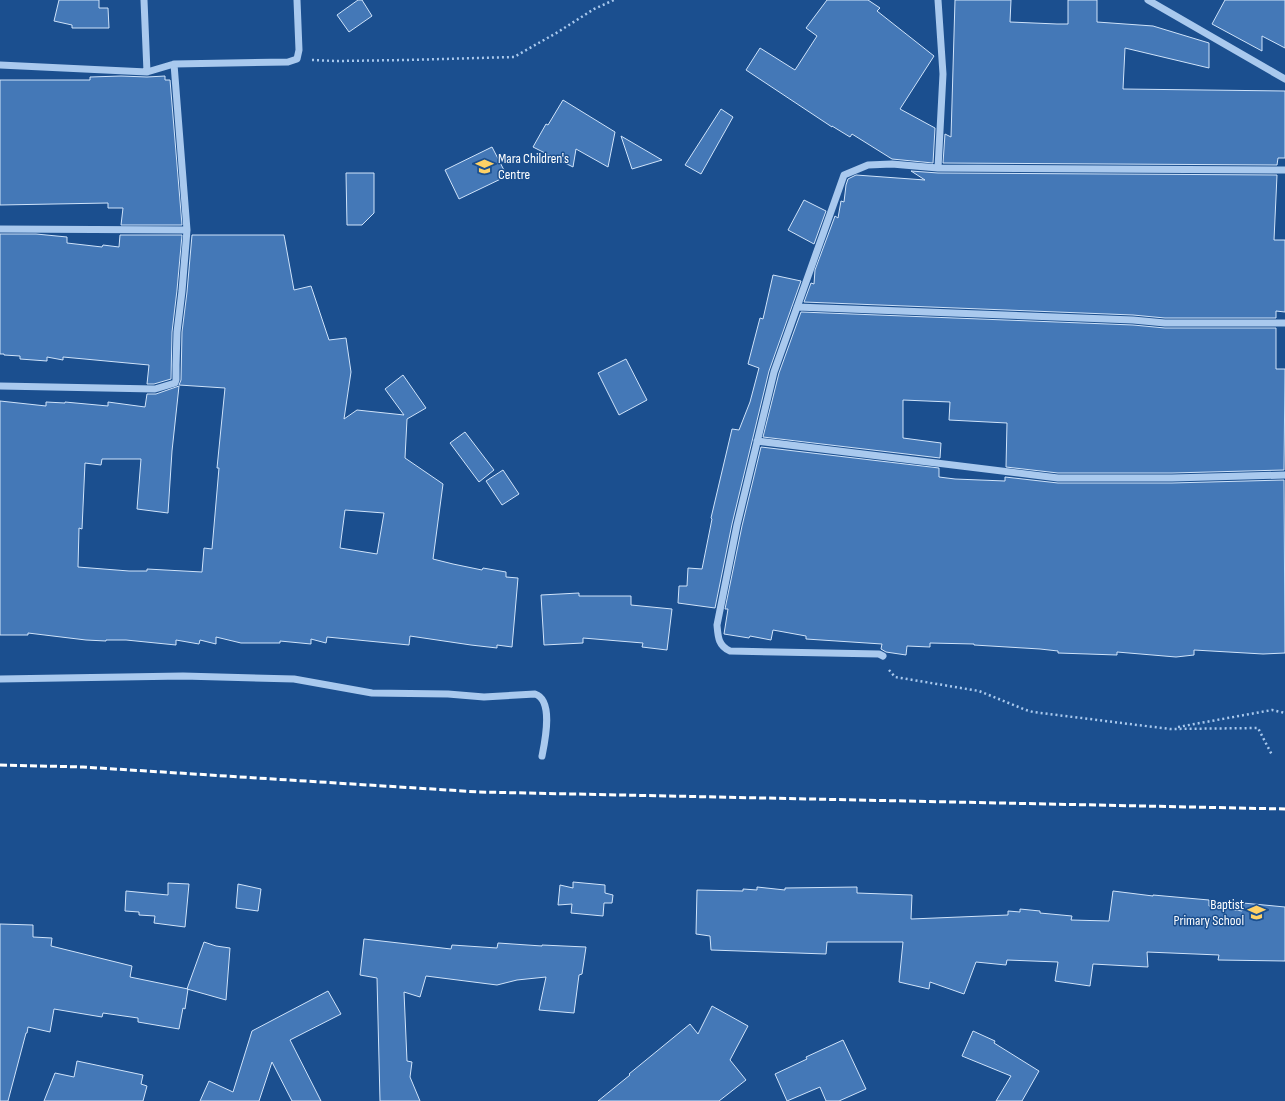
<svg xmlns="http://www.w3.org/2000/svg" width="1285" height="1101" font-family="'Sofia Sans Condensed',sans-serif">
  <rect width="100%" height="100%" fill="#1b4f8f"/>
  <path fill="#4478b7" stroke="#cfe3fa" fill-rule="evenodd" d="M59 0H99V8H108L109 28H72V25L54 21Z
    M358 0H362L372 16 349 32 337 15Z
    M827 0H868L880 8 877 11 934 56 900 109 935 128 933 163 892 159 852 134 850 137 832 126V127L746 70 760 48 795 70 817 36 806 28Z
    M955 0H1011L1010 22 1057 24H1068V0H1097V22L1153 26 1209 43V68L1125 48 1123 89 1285 91V158H1278L1277 165 943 163 945 134 951 137Z
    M1225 0H1285V48L1262 36V51L1212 24Z
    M121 76 147 77 165 76V80H170L182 225H121L123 208H108V203L0 205V80H90V77Z
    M563 100 615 132 608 167 576 149 573 167 533 147 546 124 548 125Z
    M721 109 733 117 701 174 685 165Z
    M621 136 662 160 632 169Z
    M492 147 507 176 459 199 445 170Z
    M911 171 938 173 1277 175 1274 240H1285V312L1276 311V318H1165L1133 315 804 302 811 283 814 284 815 270 835 216 838 218 841 201 844 202 846 185 848 179 856 175 925 180Z
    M346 173H374V213L362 225H347Z
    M804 200 826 211 814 244 788 230Z
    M0 234H36L67 237V243L102 247 103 245 119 247 120 235H182L177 290 172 332 171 379 154 384H147L149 365 63 357V360L47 357V361L20 359V356L4 355V354H0Z
    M192 235H284L294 290 311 286 329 340 346 338 351 372 344 419 357 410 404 415 385 389 403 375 426 408 407 419 405 458 443 484 433 559 453 564 482 570 483 568 506 572V577L518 578 512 647 497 645V648L471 645 410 636 409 645 327 637 326 643 311 639V644L280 641V643H241L216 637V644L200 640 199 644 176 640V645L126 640H106V641L86 640 28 633V635H0V401L46 406V402L65 403V402L108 406V402L145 407 147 394H156L179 386 172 451 168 513 137 509 141 459H102L101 465 85 463 82 529 79 528 78 567 129 571H147V569L202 572 204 548 212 549 219 468H217L225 388 179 385 181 380 182 332 187 292ZM345 510 384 513 377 554 340 548Z
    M773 275 801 281 769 371 732 524 715 608 678 603 679 586H687L688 568 702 569 712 519 711 518 732 429 739 430 750 402 759 368 748 364 760 318 763 319Z
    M801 312 1133 325 1165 328H1276V369H1285L1284 470 1172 473H1058L1006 467 1007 423 949 420 950 402 903 400V438L941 443 940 458 763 437 779 373Z
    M626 359 647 400 619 415 598 373Z
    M465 432 494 470 479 482 450 443Z
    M761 447 939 468V477L955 479 1005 481V477L1058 483H1172L1284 480 1285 653 1263 654 1194 650V655L1176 657 1117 652V655L1058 653V651L1040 649 974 645V644L930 643V647L907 646 906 655 886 652 881 649 882 644 806 639V636L773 630 771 640 750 636 749 638 724 634 728 609H725L742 526Z
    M503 470 519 494 502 505 486 481Z
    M579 593V596H631V605L672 609 667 650 642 647 643 643 583 638V643L544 645 541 595Z
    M573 882 605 885V893L613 895 612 903H604L603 916 571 913 572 904 558 905 560 885 573 888Z
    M168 883 189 884 185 927 154 923 155 916 139 915V912L125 911 126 891 168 895Z
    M238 884 261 889 258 911 236 908Z
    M757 887 785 890V888L857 887V893L912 895 911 919 1008 915V911L1020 912V909L1040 911V913L1072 916 1071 920 1109 921 1113 891 1153 896V895L1209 900V906L1242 911 1243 903 1285 907V961L1218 960 1219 955 1147 952 1148 967 1093 964 1090 986 1055 981 1058 962 1007 960 1006 965 976 962 964 994 930 982 929 989 899 982 903 942H827L826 954 711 950 710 936 696 934 697 890 743 891V889L757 890Z
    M0 924 33 925V937L52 938 51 946 132 966 130 977 188 989 185 1009 183 1008 179 1029 138 1022V1018L103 1013 102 1017 54 1009 50 1032 28 1027 27 1033H26L8 1101H0Z
    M364 939 451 949 452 945 497 948 498 943 542 946V945L586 947 582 974 579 975 574 1013 539 1010 546 977 517 980 497 985 426 976 420 997 404 992 407 1061 412 1062 410 1077 420 1101H380L377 978 360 975Z
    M204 942 216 946 230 948 226 1000 187 989Z
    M328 991 341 1014 290 1040 321 1101H292L272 1062 259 1101H200L209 1081 233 1092 252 1031Z
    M712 1006 748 1026 730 1060 746 1080 719 1101H598L630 1075 629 1074 690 1024 698 1034Z
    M973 1031 995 1041 994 1043 1039 1071 1022 1101H996L1011 1076 962 1056Z
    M843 1040 866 1089 839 1101H826L820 1087 787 1101 775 1074 807 1059 806 1057Z
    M77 1061 143 1075 141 1084 147 1086 143 1101H44L55 1073 74 1077Z"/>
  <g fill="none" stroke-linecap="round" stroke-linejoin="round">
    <path stroke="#a9c9ee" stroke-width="2.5" stroke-dasharray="2 3" stroke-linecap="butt" d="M312 60 336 61 407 60 514 57 558 32 594 9 614 0
      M889 670 895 677 979 691 1026 710 1033 712 1170 729 1258 728 1272 755
      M1178 727 1272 710 1285 713"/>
    <path stroke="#a9c9ee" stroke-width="7" d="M144 0 147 72
      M1148 0 1285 79
      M174 64 288 62 297 59 299 50 297 0
      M0 65 147 72 174 64 187 230 0 229
      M938 168 1285 170
      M797 307 1133 320 1165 323H1285
      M0 386 155 389 175 383 176 380V365L177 332 182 291 187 230
      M757 441 1058 478H1172L1285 475
      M883 656 879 654 776 652 730 651C718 646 718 636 717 625L737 525 774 372 844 175 868 165 892 164 938 168 943 74 938 0
      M0 679 183 676 294 679 372 693 448 694 484 697 535 694C554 700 545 741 542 756"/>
    <path stroke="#fff" stroke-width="3" stroke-dasharray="7 3" stroke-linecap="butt" d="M0 765 83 767 479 792 1285 809"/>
  </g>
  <defs>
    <symbol id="school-bare" viewBox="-9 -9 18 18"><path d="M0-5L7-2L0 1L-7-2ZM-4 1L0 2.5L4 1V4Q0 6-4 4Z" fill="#ffd166" stroke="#1b4f8f" stroke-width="2.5" paint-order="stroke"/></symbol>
  </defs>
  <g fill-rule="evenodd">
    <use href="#school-bare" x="472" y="154" width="25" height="25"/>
    <use href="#school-bare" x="1244" y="900" width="25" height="25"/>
  </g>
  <g text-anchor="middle" stroke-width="3" stroke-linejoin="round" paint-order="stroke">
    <g font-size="14" fill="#fff" stroke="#1b4f8f" text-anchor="start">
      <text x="498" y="163">Mara Children's<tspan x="498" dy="16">Centre</tspan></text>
      <text x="1244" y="909" text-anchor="end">Baptist<tspan x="1244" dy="16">Primary School</tspan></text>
    </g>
  </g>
</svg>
